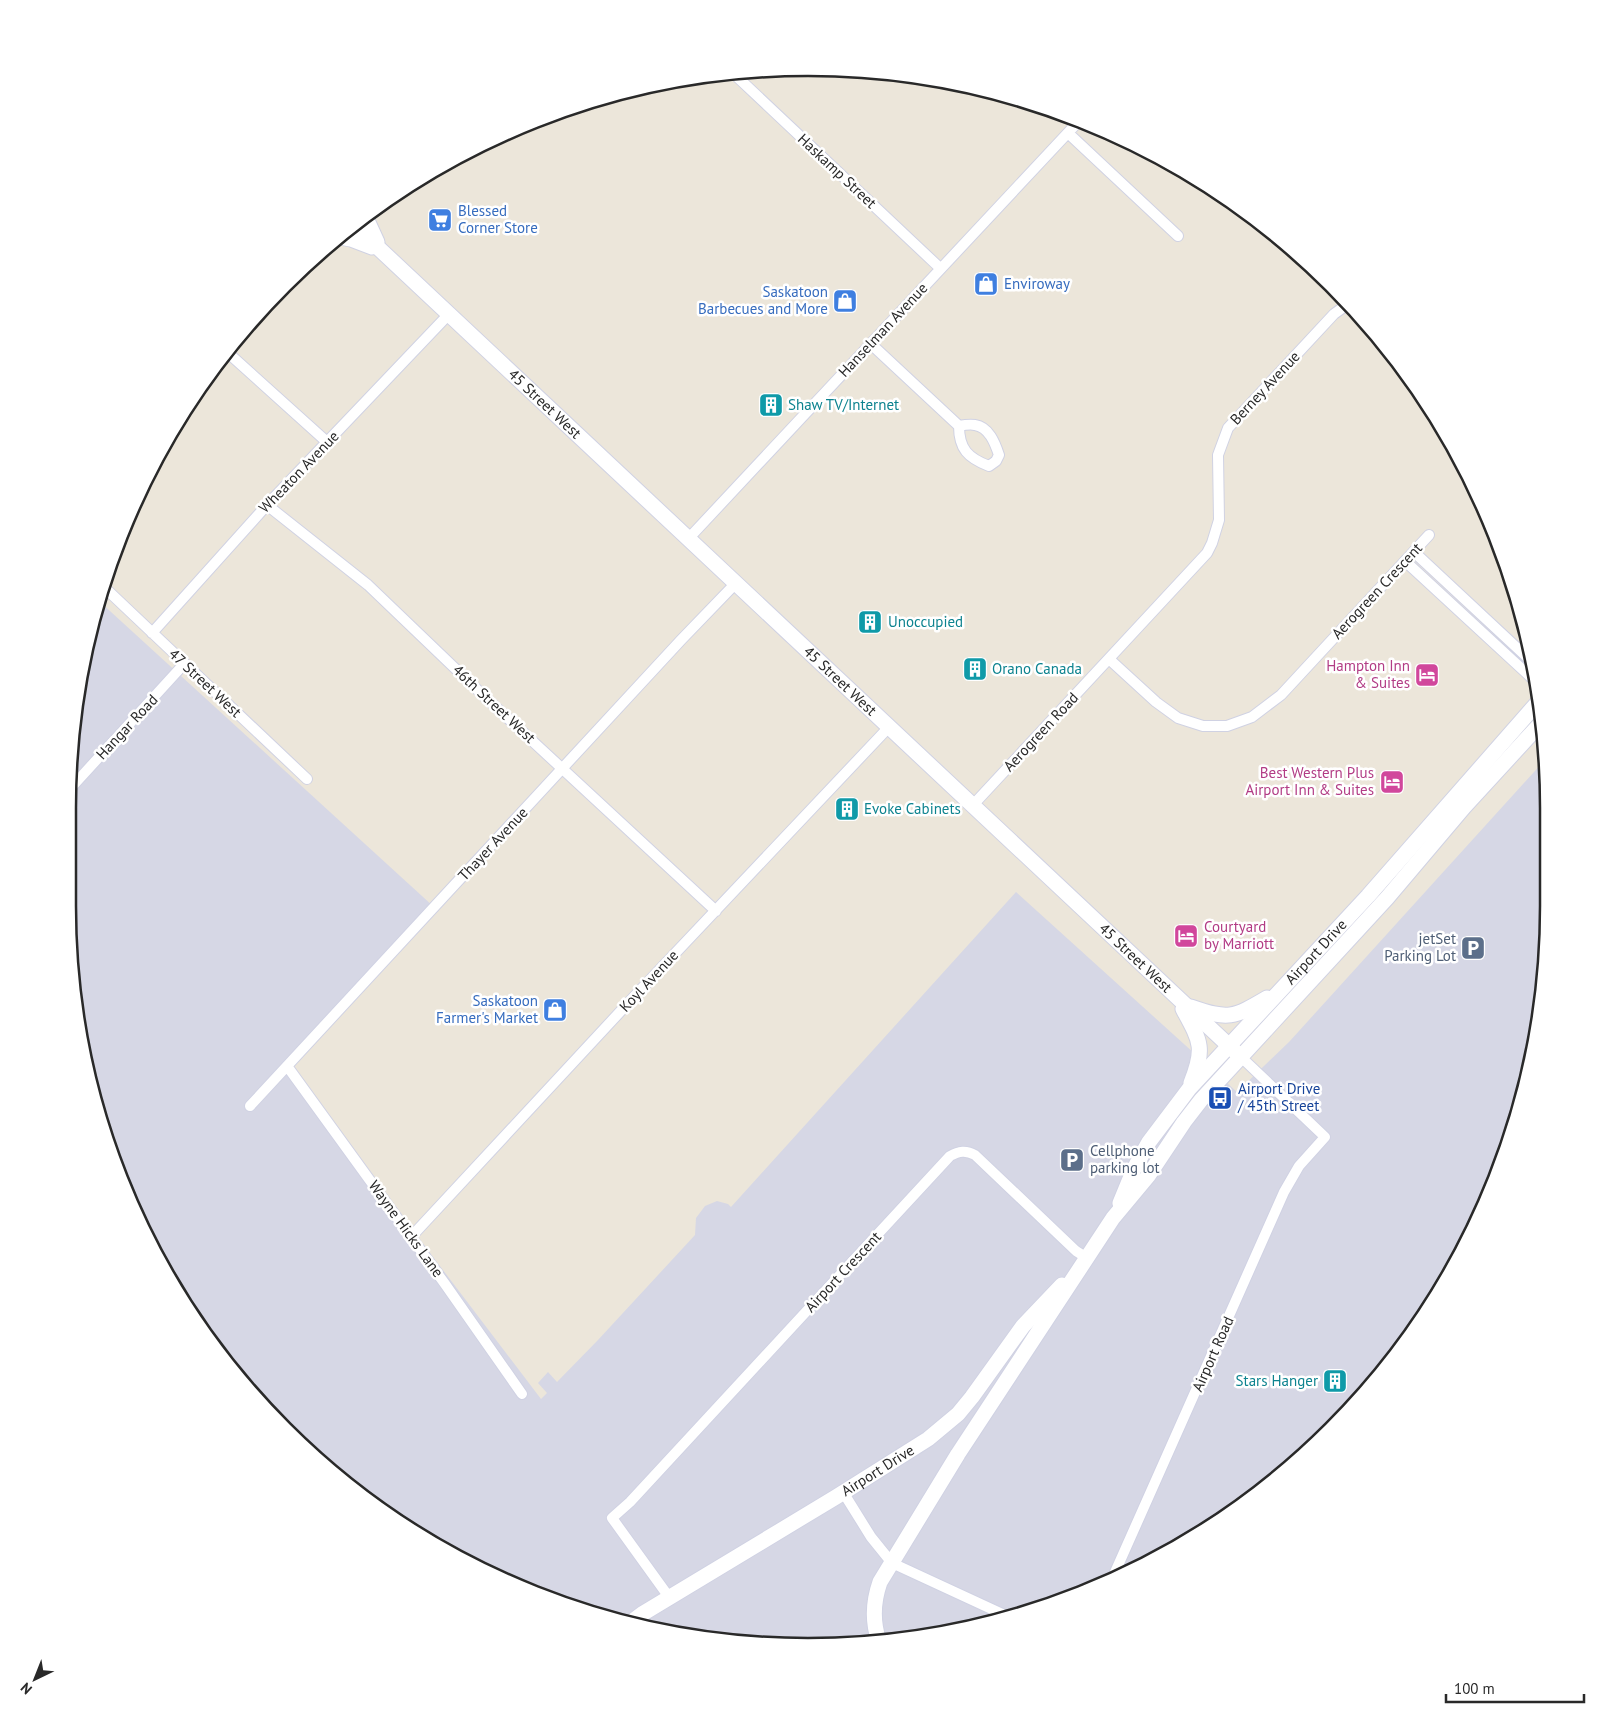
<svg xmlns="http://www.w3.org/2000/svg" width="1616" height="1714" font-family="'PT Sans',sans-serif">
  <rect width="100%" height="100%" fill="#ece6da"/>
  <path fill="#d6d7e5" d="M99 601 434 907 288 1066 541 1399 547 1393 538 1383 548 1372 557 1382 598 1340 695 1235 696 1218 705 1206 717 1201 728 1204 731 1207 1016 892 1237 1092 1289 1042 1544 761 1548 906 1534 1050 1492 1190 1424 1318 1331 1430 1219 1522 1091 1590 1000 1621 905 1640 759 1645 616 1621 524 1590 438 1547 320 1463 221 1357 144 1233 107 1144 82 1051 68 906 69 759 93 616Z"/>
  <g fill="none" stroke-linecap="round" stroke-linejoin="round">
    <defs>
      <path id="minor" d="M733 73 940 268
        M1068 133 1178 236
        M871 344 959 426C959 449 968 458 989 466L996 461 999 455C995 443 989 427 975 425 970 424 964 425 959 426
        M226 351 327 442
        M267 505 368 585 487 699 716 911
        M689 538 1078 122
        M1414 552 1530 660
        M1405 561 1535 681
        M104 587 307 779
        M152 633 267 505 449 314
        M1109 659 1156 702 1178 718 1203 726H1227L1252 717 1281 695 1429 535
        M69 790 184 664
        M973 805 1207 553 1212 543 1219 520 1218 455 1228 428 1334 314 1348 304
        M287 1066 445 1284 522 1394
        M250 1106 681 640 736 583
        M411 1237 631 1000 889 727
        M843 1492 871 1537 892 1563 1011 1618
        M1112 1579 1284 1192 1299 1166 1325 1137 1241 1057
        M669 1597 612 1518 630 1502 950 1156C959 1151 966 1150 975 1155L1076 1251 1087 1258"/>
      <g id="secondary">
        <path d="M366 218 377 242"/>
        <path id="s1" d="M355 226 1241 1057"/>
        <path d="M340 237 351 239 372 247"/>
        <path d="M1191 1007C1229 1020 1233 1018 1267 998"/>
        <path d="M1183 1009C1201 1042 1205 1048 1191 1083"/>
        <path id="s2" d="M1120 1203 1134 1169 1149 1142 1189 1089 1368 896 1540 700"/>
        <path id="s3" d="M630 1623 642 1614 836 1497 928 1439 958 1414 972 1397 1023 1326 1062 1285"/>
        <path d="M879 1641C872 1621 873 1602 880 1582L958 1454 1113 1218 1148 1176 1184 1122 1201 1100 1387 898 1464 807 1542 722"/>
      </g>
    </defs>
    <use href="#minor" stroke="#d0d2e3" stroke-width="12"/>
    <use href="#secondary" stroke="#d0d2e3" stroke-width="17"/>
    <use href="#minor" stroke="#fff" stroke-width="10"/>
    <use href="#secondary" stroke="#fff" stroke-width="15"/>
  </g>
  <defs>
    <symbol id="supermarket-square" viewBox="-11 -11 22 22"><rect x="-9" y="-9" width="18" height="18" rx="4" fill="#3f7fe0" stroke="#fff"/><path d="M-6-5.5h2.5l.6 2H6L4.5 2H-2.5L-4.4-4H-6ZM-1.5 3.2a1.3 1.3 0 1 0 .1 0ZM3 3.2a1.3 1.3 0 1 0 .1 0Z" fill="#fff"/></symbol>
    <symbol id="shop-square" viewBox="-11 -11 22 22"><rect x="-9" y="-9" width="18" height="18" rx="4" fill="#3f7fe0" stroke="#fff"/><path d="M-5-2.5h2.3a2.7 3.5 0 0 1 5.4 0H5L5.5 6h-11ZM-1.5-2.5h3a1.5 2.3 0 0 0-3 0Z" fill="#fff"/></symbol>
    <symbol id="building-square" viewBox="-11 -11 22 22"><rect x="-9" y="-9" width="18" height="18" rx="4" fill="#0f9aa8" stroke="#fff"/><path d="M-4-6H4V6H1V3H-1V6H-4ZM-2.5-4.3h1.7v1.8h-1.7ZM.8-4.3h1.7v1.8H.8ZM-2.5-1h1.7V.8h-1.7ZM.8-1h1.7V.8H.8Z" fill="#fff"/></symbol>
    <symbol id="hotel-square" viewBox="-11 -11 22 22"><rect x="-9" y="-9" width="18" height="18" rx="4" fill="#d1479c" stroke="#fff"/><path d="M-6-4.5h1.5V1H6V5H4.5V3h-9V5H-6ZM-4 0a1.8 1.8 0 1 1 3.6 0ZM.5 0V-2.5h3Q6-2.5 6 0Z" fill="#fff"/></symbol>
    <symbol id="parking-square" viewBox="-11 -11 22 22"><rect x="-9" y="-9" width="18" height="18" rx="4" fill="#5c6f8a" stroke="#fff"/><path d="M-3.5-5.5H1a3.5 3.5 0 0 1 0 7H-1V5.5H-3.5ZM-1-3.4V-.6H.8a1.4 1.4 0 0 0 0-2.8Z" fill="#fff"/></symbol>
    <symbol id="bus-square" viewBox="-11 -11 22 22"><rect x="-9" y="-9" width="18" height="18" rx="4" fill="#1a4fb4" stroke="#fff"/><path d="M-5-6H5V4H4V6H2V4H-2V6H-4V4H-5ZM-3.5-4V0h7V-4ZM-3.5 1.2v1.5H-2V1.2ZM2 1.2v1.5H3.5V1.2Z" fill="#fff"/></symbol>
  </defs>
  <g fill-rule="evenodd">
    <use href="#supermarket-square" x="426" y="206" width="28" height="28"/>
    <use href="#shop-square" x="972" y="270" width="28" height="28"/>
    <use href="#shop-square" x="831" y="287" width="28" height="28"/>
    <use href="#building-square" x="757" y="391" width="28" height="28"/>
    <use href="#building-square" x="856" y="608" width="28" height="28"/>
    <use href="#building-square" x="961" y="655" width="28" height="28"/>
    <use href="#hotel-square" x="1413" y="661" width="28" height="28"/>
    <use href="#hotel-square" x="1378" y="768" width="28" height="28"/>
    <use href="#building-square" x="833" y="795" width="28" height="28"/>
    <use href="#hotel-square" x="1172" y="922" width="28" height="28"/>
    <use href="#parking-square" x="1459" y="934" width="28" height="28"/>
    <use href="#shop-square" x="541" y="996" width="28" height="28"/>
    <use href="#bus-square" x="1206" y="1084" width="28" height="28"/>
    <use href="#parking-square" x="1058" y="1146" width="28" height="28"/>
    <use href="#building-square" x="1321" y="1367" width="28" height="28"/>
  </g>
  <g text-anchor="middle" stroke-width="5" stroke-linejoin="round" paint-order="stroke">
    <g font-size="15" fill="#292929" stroke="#fff">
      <text transform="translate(837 171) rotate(43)" y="5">Haskamp Street</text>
      <text transform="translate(883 330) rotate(-47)" y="5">Hanselman Avenue</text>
      <text transform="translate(1265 388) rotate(-47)" y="5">Berney Avenue</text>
      <text dy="5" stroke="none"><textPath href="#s1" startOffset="260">45 Street West</textPath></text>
      <text transform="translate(299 472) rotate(-46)" y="5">Wheaton Avenue</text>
      <text transform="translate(1377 591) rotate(-47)" y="5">Aerogreen Crescent</text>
      <text dy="5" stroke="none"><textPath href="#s1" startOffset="665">45 Street West</textPath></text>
      <text transform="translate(205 683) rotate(43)" y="5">47 Street West</text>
      <text transform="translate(494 704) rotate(43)" y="5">46th Street West</text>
      <text transform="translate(127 727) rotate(-47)" y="5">Hangar Road</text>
      <text transform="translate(1041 732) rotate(-47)" y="5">Aerogreen Road</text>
      <text transform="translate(493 844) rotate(-47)" y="5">Thayer Avenue</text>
      <text dy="5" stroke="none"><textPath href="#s2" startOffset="321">Airport Drive</textPath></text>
      <text dy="5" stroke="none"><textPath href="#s1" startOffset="1070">45 Street West</textPath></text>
      <text transform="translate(649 981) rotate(-47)" y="5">Koyl Avenue</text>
      <text transform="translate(406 1229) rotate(54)" y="5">Wayne Hicks Lane</text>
      <text transform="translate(843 1272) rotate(-47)" y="5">Airport Crescent</text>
      <text transform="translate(1213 1354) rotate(-66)" y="5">Airport Road</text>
      <text dy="5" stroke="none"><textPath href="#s3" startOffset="291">Airport Drive</textPath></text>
    </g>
    <g font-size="15" fill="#366cbe" stroke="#fff" text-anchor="start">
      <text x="458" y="216">Blessed<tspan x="458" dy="17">Corner Store</tspan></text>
      <text x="1004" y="289">Enviroway</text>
      <text x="828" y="297" text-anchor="end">Saskatoon<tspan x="828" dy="17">Barbecues and More</tspan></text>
      <text x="538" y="1006" text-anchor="end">Saskatoon<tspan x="538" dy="17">Farmer's Market</tspan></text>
    </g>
    <g font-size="15" fill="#0d838f" stroke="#fff" text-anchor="start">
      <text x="788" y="410">Shaw TV/Internet</text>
      <text x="888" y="627">Unoccupied</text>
      <text x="992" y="674">Orano Canada</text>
      <text x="864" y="814">Evoke Cabinets</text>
      <text x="1318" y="1386" text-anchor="end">Stars Hanger</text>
    </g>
    <g font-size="15" fill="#b23c85" stroke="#fff" text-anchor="end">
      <text x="1410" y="671">Hampton Inn<tspan x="1410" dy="17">&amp; Suites</tspan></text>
      <text x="1374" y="778">Best Western Plus<tspan x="1374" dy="17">Airport Inn &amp; Suites</tspan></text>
      <text x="1204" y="932" text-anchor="start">Courtyard<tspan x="1204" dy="17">by Marriott</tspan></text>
    </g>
    <g font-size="15" fill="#4e5e75" stroke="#fff" text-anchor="end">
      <text x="1456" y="944">jetSet<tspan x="1456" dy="17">Parking Lot</tspan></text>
      <text x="1090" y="1156" text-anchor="start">Cellphone<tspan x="1090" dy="17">parking lot</tspan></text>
    </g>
    <g font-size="15" fill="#164399" stroke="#fff" text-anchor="start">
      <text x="1238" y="1094">Airport Drive<tspan x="1238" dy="17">/ 45th Street</tspan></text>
    </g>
  </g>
  <path d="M0 0H1616V1714H0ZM808 76H808A732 732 0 0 1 1540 808V906A732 732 0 0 1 808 1638H808A732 732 0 0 1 76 906V808A732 732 0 0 1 808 76Z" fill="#fff" fill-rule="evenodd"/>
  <path fill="none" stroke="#292929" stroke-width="2.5" d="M808 76H808A732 732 0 0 1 1540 808V906A732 732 0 0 1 808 1638H808A732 732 0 0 1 76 906V808A732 732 0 0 1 808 76Z"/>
  <g transform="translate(35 1679) rotate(223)" stroke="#ffffff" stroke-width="4" paint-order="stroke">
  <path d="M0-4L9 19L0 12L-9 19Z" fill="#292929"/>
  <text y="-8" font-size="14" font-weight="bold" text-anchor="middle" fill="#292929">N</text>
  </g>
  <path d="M1446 1694v8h138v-8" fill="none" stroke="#292929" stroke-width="2.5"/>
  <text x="1454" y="1694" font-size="15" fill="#292929" stroke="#ffffff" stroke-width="4" paint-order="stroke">100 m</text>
</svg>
